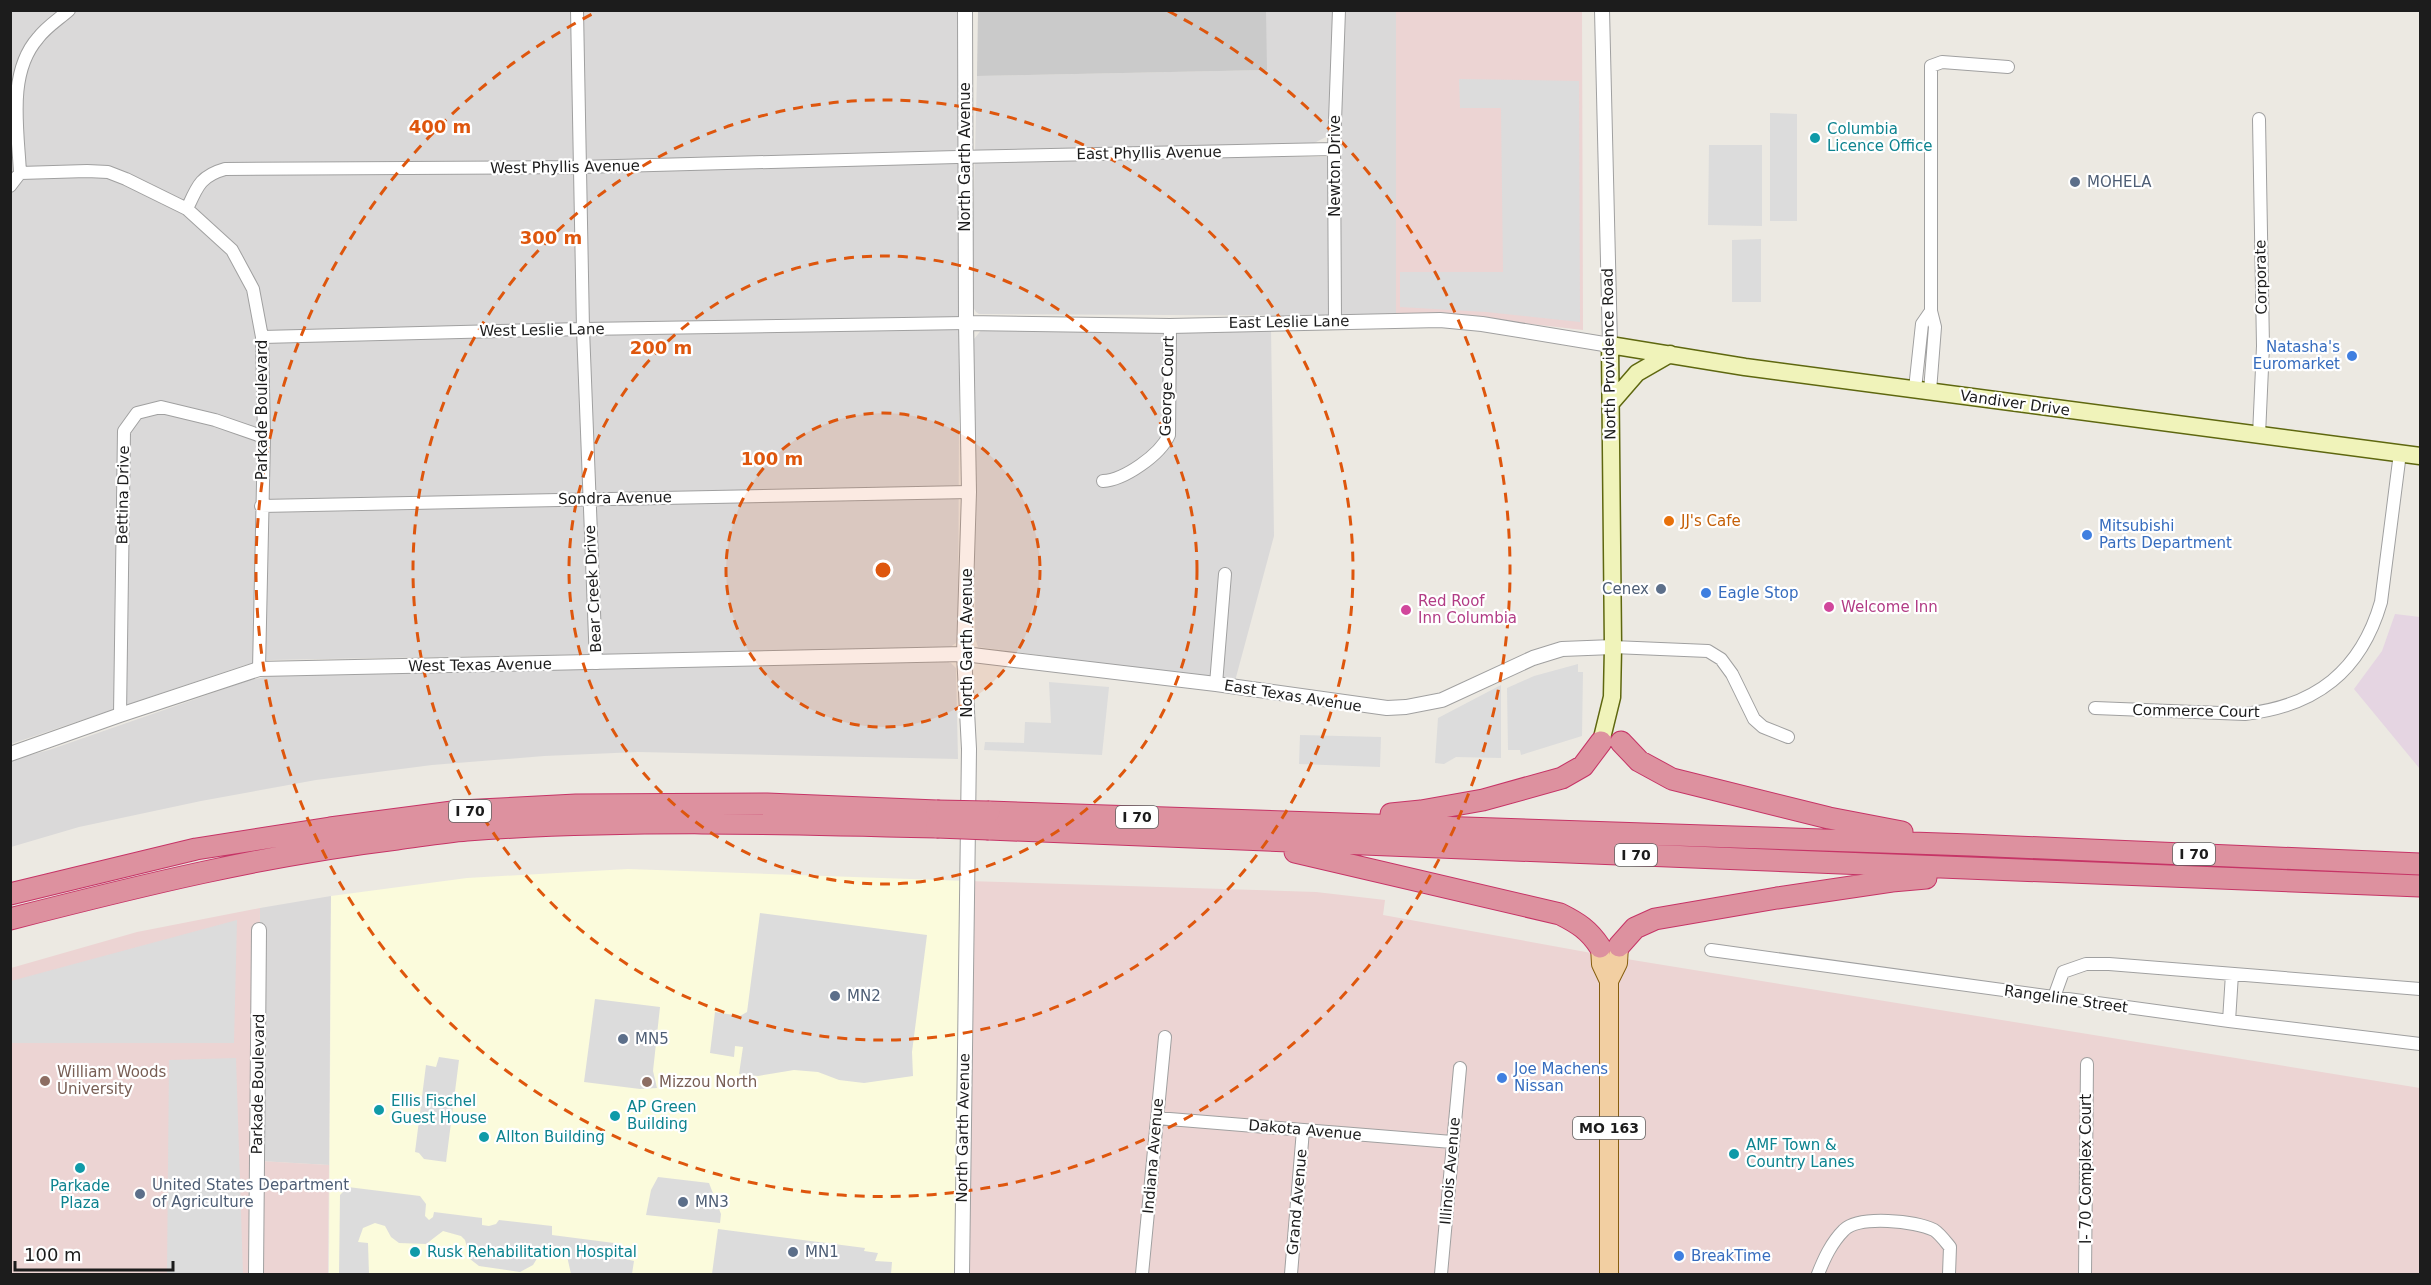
<svg xmlns="http://www.w3.org/2000/svg" width="2431" height="1285" font-family="'DejaVu Sans',sans-serif">
  <rect width="100%" height="100%" fill="#ece9e2"/>
  <path fill="#dad9d9" fill-rule="evenodd" d="M10 11H961L958 639 956 643 949 648 270 660 245 665 11 744Z
    M1266 11H1396V316L979 314 976 312 971 304 977 76 1266 70ZM1326 137H1339L1337 157H1269V146L1310 145Z
    M983 328H1271L1274 536 1235 681 978 647 975 638 974 339Z
    M948 662 951 663 956 668 958 759 638 752 544 756 432 765 316 780 201 801 79 827 11 847V760L49 750 250 680 270 676Z
    M331 896 329 1165 259 1161 260 908Z"/>
  <path fill="#ecd4d3" d="M1396 11H1582L1583 330 1461 316H1396Z
    M967 881 1316 892 1385 900 1383 915 1608 956 2420 1088V1274H964Z
    M260 908 259 1161 329 1165 328 1274H11V968L137 932Z"/>
  <path fill="#e5d5e2" d="M2395 614 2420 617V769L2354 689 2382 651Z"/>
  <path fill="#fbfbdc" d="M628 869 967 881 962 1274H329L331 896 467 878Z"/>
  <path fill="#cacaca" d="M978 11H1266L1267 70 977 76Z"/>
  <path fill="#dcdcdc" d="M1459 79 1579 81 1580 322 1486 312 1400 307V272H1503L1501 108H1460Z
    M1770 113 1797 114V221H1770Z
    M1709 145H1762V226L1708 225Z
    M1761 239V302H1732V240Z
    M1578 664V672H1583L1582 736 1521 755 1520 750H1508L1507 688 1534 676Z
    M1049 682 1109 687 1102 755 984 750 985 742 1024 743 1025 722 1051 723Z
    M1501 685V758L1456 757 1444 764 1435 763 1438 718Z
    M1300 735 1381 737 1380 767 1299 764Z
    M760 913 927 935 912 1052 913 1076 864 1083 839 1080 818 1072 794 1070 758 1076 739 1074 743 1047 735 1046 734 1057 710 1053 715 1012 740 1016 747 1012Z
    M237 920 234 1043H11V981Z
    M595 999 660 1007 653 1071 657 1088 640 1089 584 1082Z
    M439 1057 459 1060 446 1162 424 1159 419 1153 415 1152 426 1065 436 1067Z
    M236 1058 243 1274H167L169 1060Z
    M658 1177 709 1183 721 1214 720 1223 646 1215 651 1190Z
    M348 1187 420 1196 426 1204 425 1216 429 1220 433 1217 434 1212 482 1218V1225L489 1226 496 1224 499 1220 552 1226V1235L614 1243 621 1246 624 1251 625 1259 634 1261 632 1274H571L565 1247 554 1246 544 1247 533 1265 520 1272 479 1266 470 1259 465 1240 461 1236 443 1231 426 1244 399 1243 391 1237 385 1226 375 1223 363 1228 358 1242 368 1243 369 1274H339L340 1195Z
    M718 1229 865 1248 864 1251 878 1253 875 1261 892 1262 891 1274H712Z"/>
  <g fill="none" stroke-linecap="round" stroke-linejoin="round">
    <defs>
      <path id="minor" d="M577 10 583 329 596 663
        M20 173 87 171 108 172 126 179 187 209 232 250 253 289 262 337 264 437 259 669
        M20 173C18 130 7 73 38 38 46 27 59 19 69 10
        M10 186 20 173
        M187 209C197 187 200 176 225 169L580 167 957 157 1334 149
        M1335 321 1334 149 1339 10
        M262 337 583 329 966 323
        M1915 389 1922 324 1931 311
        M1930 391 1935 327 1931 311V66L1942 62 2008 67
        M2259 435 2263 346 2259 119
        M1103 481C1124 480 1160 455 1169 435L1170 326
        M261 506 969 492
        M1613 647 1708 651 1721 659 1732 674 1754 719 1763 727 1788 737
        M1216 684 1225 574
        M2095 708 2245 714C2316 706 2361 671 2381 602L2400 453
        M120 715 124 431 137 413 161 407 215 420 264 437
        M1711 950 2229 1021 2420 1044
        M2054 997 2063 972 2086 964H2109L2420 989
        M2229 1021 2232 974
        M1157 1118 1452 1142
        M1142 1274 1165 1037
        M1291 1274 1303 1130
        M1441 1274 1460 1068
        M1818 1274C1824 1259 1831 1243 1844 1230 1860 1215 1915 1221 1934 1230 1940 1234 1945 1241 1950 1247L1949 1274
        M2085 1274 2087 1064"/>
      <path id="tertiary" d="M966 323 1170 326 1440 320 1482 324 1610 345 1602 10
        M10 754 120 715 259 669 964 654 1216 684 1387 708 1406 707 1442 700 1533 658 1562 649 1613 647
        M256 1274 259 930
        M962 1274 969 749 964 654 969 492 966 323 965 10"/>
      <path id="secondary" d="M1611 403 1637 373 1670 354
        M1601 742 1612 697 1613 647 1610 345 1745 367 2420 456"/>
      <path id="primary" d="M1600 947 1601 964 1609 981
        M1609 1274V981L1618 963 1619 946"/>
      <path id="motorway" d="M1621 742 1639 761 1672 779 1829 818 1902 832
        M989 812 1971 845 2420 864
        M1391 814 1421 811 1483 800 1562 778 1583 766 1601 742
        M989 829 2420 886
        M1295 852 1560 914C1578 923 1589 930 1600 947
        M10 894 196 849 330 828 460 811 576 805 767 804 937 811
        M10 919C139 886 264 855 397 839 420 836 443 832 467 830 623 819 780 823 937 827
        M1619 946 1635 928 1655 919 1777 898 1892 881 1926 878"/>
    </defs>
    <use href="#minor" stroke="#a0a0a0" stroke-width="14"/>
    <use href="#tertiary" stroke="#a0a0a0" stroke-width="16"/>
    <use href="#secondary" stroke="#5e670f" stroke-width="19"/>
    <use href="#primary" stroke="#865e0e" stroke-width="20"/>
    <use href="#motorway" stroke="#c63466" stroke-width="23"/>
    <use href="#minor" stroke="#fff" stroke-width="12"/>
    <use href="#tertiary" stroke="#fff" stroke-width="14"/>
    <use href="#secondary" stroke="#f0f3ba" stroke-width="16"/>
    <use href="#primary" stroke="#f2cfa2" stroke-width="18"/>
    <use href="#motorway" stroke="#dd919f" stroke-width="21"/>
    <defs>
      <path id="motorway-bridge" d="M937 811 989 812
        M937 827 989 829"/>
    </defs>
    <use href="#motorway-bridge" stroke="#c63466" stroke-width="23" stroke-linecap="butt"/>
    <use href="#motorway-bridge" stroke="#dd919f" stroke-width="21"/>
  </g>
  <circle cx="883" cy="570" r="157" fill="#de560d" fill-opacity=".12"/>
  <g fill="none" stroke="#de560d" stroke-width="3" stroke-dasharray="10 8">
    <circle cx="883" cy="570" r="157"/>
    <circle cx="883" cy="570" r="314"/>
    <circle cx="883" cy="570" r="470"/>
    <path d="M1168 11A627 627 0 1 1 598 11"/>
  </g>
  <g fill="#0f9aa8" stroke="#fff" stroke-width="2">
    <circle cx="1815" cy="138" r="6"/>
    <circle cx="379" cy="1110" r="6"/>
    <circle cx="615" cy="1116" r="6"/>
    <circle cx="484" cy="1137" r="6"/>
    <circle cx="1734" cy="1154" r="6"/>
    <circle cx="80" cy="1168" r="6"/>
    <circle cx="415" cy="1252" r="6"/>
  </g>
  <g fill="#5c6f8a" stroke="#fff" stroke-width="2">
    <circle cx="2075" cy="182" r="6"/>
    <circle cx="1661" cy="589" r="6"/>
    <circle cx="835" cy="996" r="6"/>
    <circle cx="623" cy="1039" r="6"/>
    <circle cx="140" cy="1194" r="6"/>
    <circle cx="683" cy="1202" r="6"/>
    <circle cx="793" cy="1252" r="6"/>
  </g>
  <g fill="#3f7fe0" stroke="#fff" stroke-width="2">
    <circle cx="2352" cy="356" r="6"/>
    <circle cx="2087" cy="535" r="6"/>
    <circle cx="1706" cy="593" r="6"/>
    <circle cx="1502" cy="1078" r="6"/>
    <circle cx="1679" cy="1256" r="6"/>
  </g>
  <circle fill="#e8710a" stroke="#fff" stroke-width="2" cx="1669" cy="521" r="6"/>
  <g fill="#d1479c" stroke="#fff" stroke-width="2">
    <circle cx="1829" cy="607" r="6"/>
    <circle cx="1406" cy="610" r="6"/>
  </g>
  <g fill="#8d6e63" stroke="#fff" stroke-width="2">
    <circle cx="45" cy="1081" r="6"/>
    <circle cx="647" cy="1082" r="6"/>
  </g>
  <g text-anchor="middle" stroke-width="4.5" stroke-linejoin="round" paint-order="stroke">
    <g fill="#fff" stroke="#606060" stroke-width="1.5">
      <rect x="449" y="800" width="42" height="22" rx="4.5"/>
      <rect x="1116" y="806" width="42" height="22" rx="4.5"/>
      <rect x="2173" y="843" width="42" height="22" rx="4.5"/>
      <rect x="1615" y="844" width="42" height="22" rx="4.5"/>
      <rect x="1573" y="1117" width="72" height="22" rx="4.5"/>
    </g>
    <g font-size="14" font-weight="bold" fill="#1c1c1c">
      <text x="470" y="816">I 70</text>
      <text x="1137" y="822">I 70</text>
      <text x="2194" y="859">I 70</text>
      <text x="1636" y="860">I 70</text>
      <text x="1609" y="1133">MO 163</text>
    </g>
    <g font-size="15" fill="#0d838f" stroke="#fff" text-anchor="start">
      <text x="1827" y="134">Columbia<tspan x="1827" dy="17">Licence Office</tspan></text>
      <text x="391" y="1106">Ellis Fischel<tspan x="391" dy="17">Guest House</tspan></text>
      <text x="627" y="1112">AP Green<tspan x="627" dy="17">Building</tspan></text>
      <text x="496" y="1142">Allton Building</text>
      <text x="1746" y="1150">AMF Town &amp;<tspan x="1746" dy="17">Country Lanes</tspan></text>
      <text x="80" y="1191" text-anchor="middle">Parkade<tspan x="80" dy="17">Plaza</tspan></text>
      <text x="427" y="1257">Rusk Rehabilitation Hospital</text>
    </g>
    <g font-size="15" fill="#1c1c1c" stroke="#fff">
      <text transform="translate(1149 153) rotate(-1)" y="5">East Phyllis Avenue</text>
      <text transform="translate(965 157) rotate(-90)" y="5">North Garth Avenue</text>
      <text transform="translate(1335 166) rotate(-90)" y="5">Newton Drive</text>
      <text transform="translate(565 167) rotate(-1)" y="5">West Phyllis Avenue</text>
      <text transform="translate(2261 277) rotate(-91)" y="5">Corporate</text>
      <text transform="translate(1289 322) rotate(-1)" y="5">East Leslie Lane</text>
      <text transform="translate(542 330) rotate(-1)" y="5">West Leslie Lane</text>
      <text transform="translate(1609 354) rotate(-91)" y="5">North Providence Road</text>
      <text transform="translate(1167 386) rotate(-88)" y="5">George Court</text>
      <text transform="translate(2015 403) rotate(8)" y="5">Vandiver Drive</text>
      <text transform="translate(262 410) rotate(-90)" y="5">Parkade Boulevard</text>
      <text transform="translate(123 495) rotate(-89)" y="5">Bettina Drive</text>
      <text transform="translate(615 498) rotate(-1)" y="5">Sondra Avenue</text>
      <text transform="translate(593 589) rotate(-93)" y="5">Bear Creek Drive</text>
      <text transform="translate(967 643) rotate(-90)" y="5">North Garth Avenue</text>
      <text transform="translate(480 665) rotate(-1)" y="5">West Texas Avenue</text>
      <text transform="translate(1293 696) rotate(9)" y="5">East Texas Avenue</text>
      <text transform="translate(2196 711) rotate(1)" y="5">Commerce Court</text>
      <text transform="translate(2066 999) rotate(8)" y="5">Rangeline Street</text>
      <text transform="translate(258 1084) rotate(-89)" y="5">Parkade Boulevard</text>
      <text transform="translate(963 1128) rotate(-89)" y="5">North Garth Avenue</text>
      <text transform="translate(1305 1130) rotate(5)" y="5">Dakota Avenue</text>
      <text transform="translate(1153 1156) rotate(-85)" y="5">Indiana Avenue</text>
      <text transform="translate(2086 1169) rotate(-90)" y="5">I- 70 Complex Court</text>
      <text transform="translate(1450 1171) rotate(-85)" y="5">Illinois Avenue</text>
      <text transform="translate(1297 1202) rotate(-85)" y="5">Grand Avenue</text>
    </g>
    <g font-size="15" fill="#4e5e75" stroke="#fff" text-anchor="start">
      <text x="2087" y="187">MOHELA</text>
      <text x="1649" y="594" text-anchor="end">Cenex</text>
      <text x="847" y="1001">MN2</text>
      <text x="635" y="1044">MN5</text>
      <text x="152" y="1190">United States Department<tspan x="152" dy="17">of Agriculture</tspan></text>
      <text x="695" y="1207">MN3</text>
      <text x="805" y="1257">MN1</text>
    </g>
    <g font-size="15" fill="#366cbe" stroke="#fff" text-anchor="start">
      <text x="2340" y="352" text-anchor="end">Natasha's<tspan x="2340" dy="17">Euromarket</tspan></text>
      <text x="2099" y="531">Mitsubishi<tspan x="2099" dy="17">Parts Department</tspan></text>
      <text x="1718" y="598">Eagle Stop</text>
      <text x="1514" y="1074">Joe Machens<tspan x="1514" dy="17">Nissan</tspan></text>
      <text x="1691" y="1261">BreakTime</text>
    </g>
    <g font-size="15" fill="#c56008" stroke="#fff" text-anchor="start">
      <text x="1681" y="526">JJ's Cafe</text>
    </g>
    <g font-size="15" fill="#b23c85" stroke="#fff" text-anchor="start">
      <text x="1418" y="606">Red Roof<tspan x="1418" dy="17">Inn Columbia</tspan></text>
      <text x="1841" y="612">Welcome Inn</text>
    </g>
    <g font-size="15" fill="#785e54" stroke="#fff" text-anchor="start">
      <text x="57" y="1077">William Woods<tspan x="57" dy="17">University</tspan></text>
      <text x="659" y="1087">Mizzou North</text>
    </g>
  </g>
  <circle cx="883" cy="570" r="9" fill="#de560d" stroke="#fff" stroke-width="3"/>
  <g font-size="18" text-anchor="middle" font-weight="bold" fill="#de560d" stroke="#fff" stroke-width="4.5" stroke-linejoin="round" paint-order="stroke">
    <text x="440" y="133">400 m</text>
    <text x="551" y="244">300 m</text>
    <text x="661" y="354">200 m</text>
    <text x="772" y="465">100 m</text>
  </g>
  <rect width="2431" height="1285" fill="none" stroke="#1c1c1c" stroke-width="24"/>
  <path d="M15 1261v9h158v-9" fill="none" stroke="#1c1c1c" stroke-width="3"/>
  <text x="24" y="1261" font-size="18" fill="#1c1c1c" stroke="#ffffff" stroke-width="4.5" paint-order="stroke">100 m</text>
</svg>
